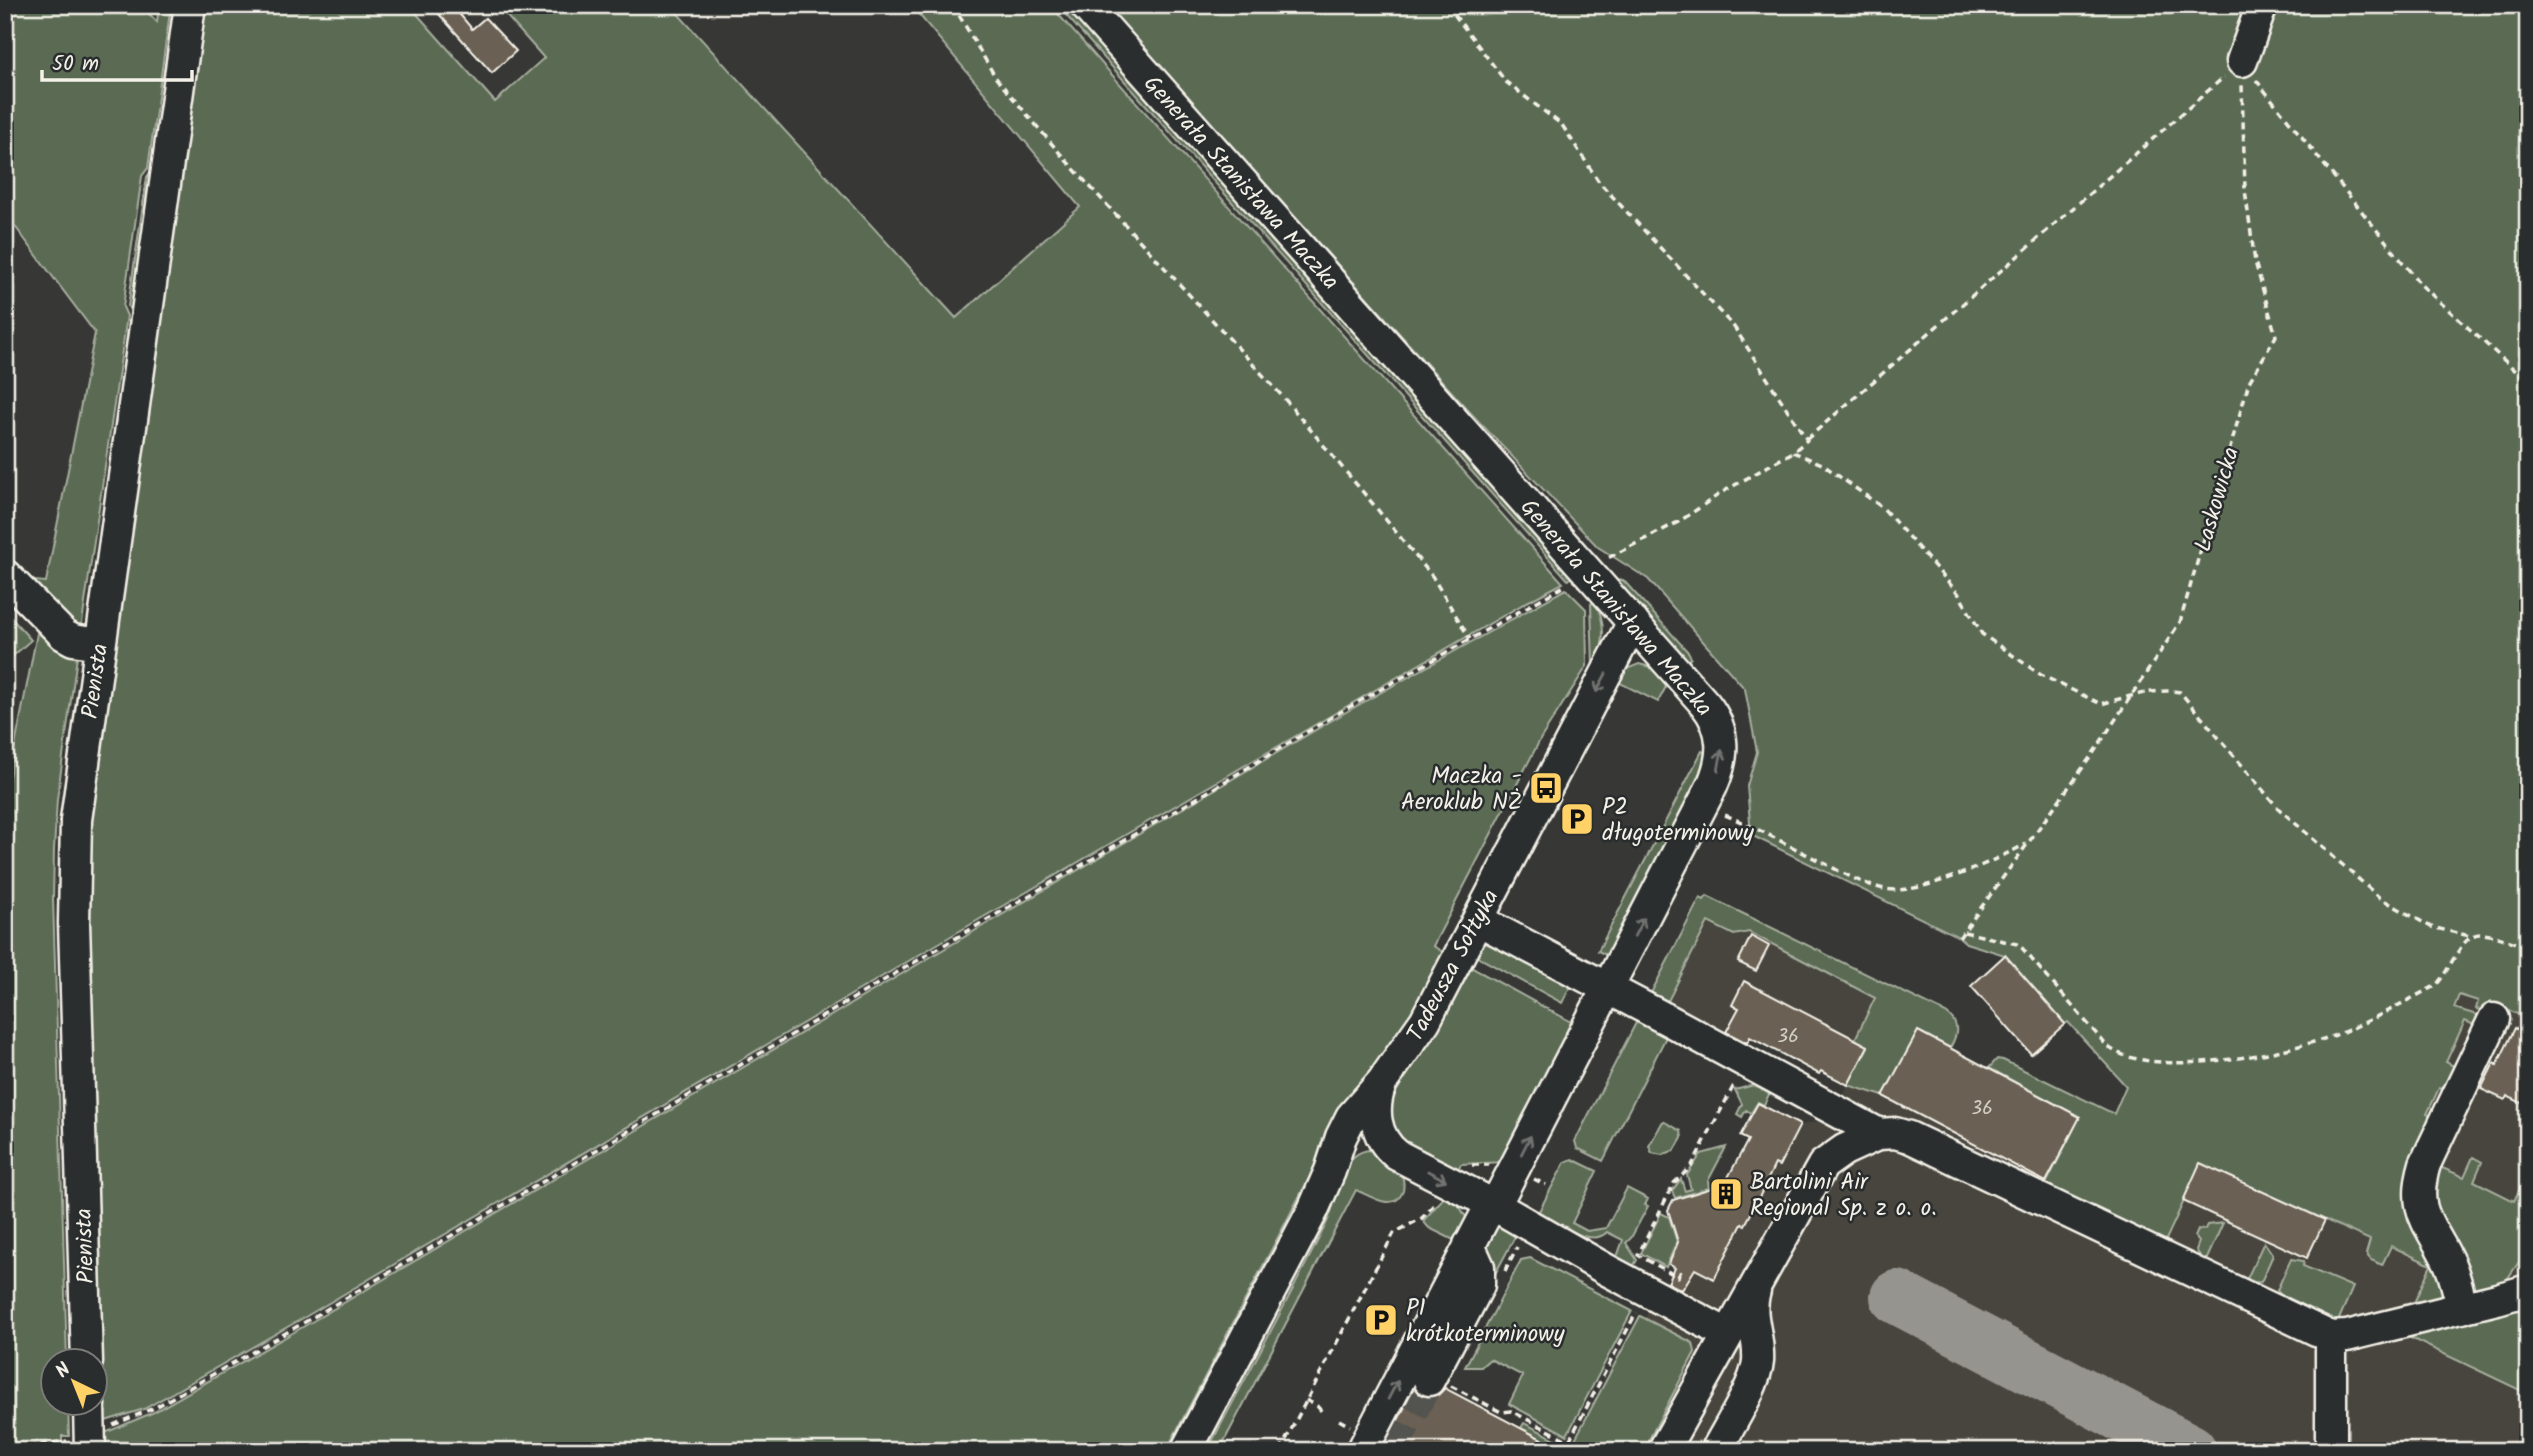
<svg xmlns="http://www.w3.org/2000/svg" width="2533" height="1456" font-family="Kalam,sans-serif">
  <rect width="100%" height="100%" fill="#373735"/>
  <filter id="ink" filterUnits="userSpaceOnUse"><feTurbulence type="fractalNoise" baseFrequency=".0143" numOctaves="2"/><feDisplacementMap in="SourceGraphic" scale="14" xChannelSelector="R" yChannelSelector="G"/><feConvolveMatrix kernelMatrix="1 2 1 2 8 2 1 2 1" color-interpolation-filters="sRGB"/></filter>
  <g filter="url(#ink)">
    <path fill="#47443e" d="M1708 922 1734 935 1749 932 1949 1036 1950 1048 1993 1070 2325 1215 2472 941 2528 960V1451H1576L1665 1280 1684 1289 1691 1276 1669 1264 1678 1242 1668 1210 1673 1200 1714 1187 1718 1182 1724 1185 1748 1140 1740 1136 1758 1103 1800 1125 1830 1119 1848 1085 1821 1071 1819 1074 1750 1037 1746 1044 1668 1001Z"/>
    <path fill="#5a6a53" stroke="#a7ae9e" stroke-width="2" d="M5 5H141L157 22 159 5H171L148 168 142 176 123 307 127 316 81 630 23 580 46 582 95 333 5 213Z
      M201 5H409L495 102 544 58 497 5H670L956 318 1080 207 911 5H1050L1563 583 1527 602 956 933 305 1317 144 1409 102 1422 99 1418 82 893 84 847Z
      M1057 5H1068L1575 575 1568 580Z
      M1105 5H2528V1019L2491 1002 2486 1011 2476 1009 2478 1001 2459 995 2454 1008 2484 1017 2479 1027 2465 1021 2446 1062 2459 1069 2448 1092 2439 1088 2427 1114 2436 1118 2418 1156 2448 1290 2443 1300 2413 1305 2431 1265 2391 1246 2382 1265 2371 1260 2366 1254 2370 1240 2201 1164 2164 1244 2044 1188 2080 1117 1989 1068 1997 1059 2003 1060 2114 1114 2126 1086 2068 1022 2065 1024 2005 955 1966 943 1959 937 1751 835 1747 786 1757 752 1745 689 1648 579 1598 547 1467 409Z
      M152 170 91 622 87 628 132 315 128 306 147 177Z
      M1620 580 1624 581 1689 653 1691 658 1686 663 1615 583Z
      M1566 589 1586 609 1587 666 1541 738 1433 946 1448 955 1396 1045 1362 1081 1353 1094 1166 1451H99L101 1437 107 1432 154 1412 296 1331 1346 712Z
      M1595 601C1607 624 1605 646 1594 669L1593 667 1591 604Z
      M5 611 31 640 5 663Z
      M38 628 78 650 57 799 54 850 53 898 67 1361 52 1362V1404H68L69 1436H62V1447H69V1451H5V797Z
      M1639 664 1658 669 1669 681 1658 702 1616 681 1624 670Z
      M1702 751 1710 756 1709 762 1610 957 1598 951Z
      M1707 896 1946 1013C1960 1023 1958 1034 1950 1048L1918 1031 1883 1096 1848 1085 1868 1047 1855 1039 1875 998 1749 932 1734 935 1708 922 1668 1001 1651 993 1700 898 1704 900Z
      M1489 941 1573 982 1562 1003 1474 955 1481 945Z
      M1467 965 1575 1024 1504 1162 1461 1164 1457 1171 1404 1143 1391 1129 1389 1105Z
      M1640 1015 1667 1035 1603 1161 1577 1148 1575 1141Z
      M1758 1084 1771 1090 1764 1105 1758 1102 1751 1113 1746 1110 1742 1117 1737 1114 1742 1104 1735 1090Z
      M1663 1121 1681 1131 1682 1138 1675 1150 1662 1155 1652 1153 1649 1146Z
      M1726 1147 1708 1181 1709 1188 1675 1198 1672 1191 1681 1179 1685 1191 1691 1189 1687 1175 1701 1154Z
      M1371 1150C1380 1159 1394 1165 1401 1175 1404 1179 1404 1185 1403 1191 1395 1214 1369 1195 1356 1190L1220 1449 1219 1451H1207C1247 1375 1289 1299 1327 1222 1339 1199 1338 1151 1371 1150Z
      M2473 1157 2482 1162 2474 1181 2514 1201 2528 1172V1249L2503 1285 2480 1294 2470 1288 2434 1218 2435 1165 2464 1177Z
      M1572 1159 1597 1171 1572 1223 1587 1231 1606 1228 1627 1188 1648 1199 1645 1205 1648 1206 1631 1238 1626 1243 1637 1260 1630 1272 1617 1257 1623 1240 1607 1232C1591 1249 1556 1222 1538 1213L1565 1162Z
      M1445 1196 1460 1207 1467 1219 1460 1243 1429 1228 1423 1221Z
      M1661 1213 1669 1217 1677 1242 1666 1267 1641 1253Z
      M2223 1223 2205 1263 2196 1250 2199 1242 2195 1237 2198 1230 2205 1229 2207 1225Z
      M1495 1227H1505L1517 1233 1494 1276 1484 1255V1238Z
      M2264 1242 2273 1255 2261 1282 2245 1283Z
      M1530 1258 1632 1311 1567 1435 1509 1404 1523 1376 1490 1359 1481 1367H1465L1521 1260Z
      M2291 1259 2304 1261 2303 1266 2353 1287 2336 1326 2283 1298 2277 1290Z
      M2528 1299V1394L2398 1332Z
      M1640 1316 1693 1343 1695 1352 1643 1451H1564L1521 1428 1524 1423 1571 1447Z"/>
    <g fill="none" stroke-linecap="round" stroke-linejoin="round">
      <path stroke="#96948e" stroke-width="54" d="M1897 1297 2190 1451"/>
    </g>
    <path fill="#6b6152" stroke="#f4f1e8" stroke-width="2" d="M447 5H452L472 29 485 18 516 51 492 73 438 13Z
      M1751 936 1769 946 1756 971 1738 962Z
      M2005 955 2065 1024 2031 1054 1971 986Z
      M1744 981 1868 1046 1848 1085 1821 1071 1819 1074 1750 1037 1747 1043 1726 1032 1739 1008 1732 1005Z
      M2515 1028 2528 1034V1106L2507 1096 2505 1100 2481 1089 2494 1063 2497 1065Z
      M1918 1031 2080 1117 2046 1182 1883 1096Z
      M1758 1103 1800 1125 1779 1166 1775 1164 1757 1202 1745 1225 1742 1224 1714 1279 1695 1269 1682 1290 1668 1283 1675 1268 1669 1264 1678 1242 1668 1210 1673 1200 1715 1187 1718 1182 1724 1185 1748 1140 1740 1136Z
      M2200 1163 2325 1220 2307 1258 2183 1201Z
      M1445 1388 1450 1391 1564 1451H1382L1414 1389 1420 1395 1429 1397 1438 1395Z"/>
    <g fill="none" stroke-linecap="round" stroke-linejoin="round">
      <path stroke="#535350" stroke-width="30" stroke-dasharray="30 15" stroke-linecap="butt" d="M1392 1451 1429 1380"/>
      <defs>
        <path id="minor" d="M1085 5 1705 704C1726 730 1725 756 1712 786L1501 1194 1484 1218 1362 1451
          M2242 61 2262 5
          M5 575 64 635 73 640 99 644
          M1478 920 1670 1021 1879 1134
          M1382 1082C1371 1108 1374 1137 1397 1155L1492 1204 1607 1270 1727 1334
          M2462 1308C2459 1294 2456 1279 2450 1265 2432 1224 2410 1214 2425 1164L2494 1019
          M2331 1337V1451
          M87 1362 74 923 76 820 190 5
          M1429 1380 1479 1285V1267L1469 1245
          M89 1404 90 1451
          M1186 1451 1313 1210 1330 1171 1341 1137 1351 1117 1382 1082 1425 1021 1633 622
          M1663 1451 1823 1165 1844 1150 1879 1134 1895 1133 1909 1137 2331 1337 2347 1336 2497 1299 2528 1290
          M1716 1451C1728 1428 1756 1385 1758 1361 1760 1336 1747 1316 1755 1291"/>
      </defs>
      <use href="#minor" stroke="#f4f1e8" stroke-width="35"/>
      <path stroke="#f4f1e8" stroke-width="3.5" stroke-dasharray="7 5" stroke-linecap="butt" d="M953 5 996 78 1063 157 1283 397 1373 504 1432 576 1470 639
        M1447 5 1506 82 1562 125 1599 182 1734 327 1807 440 1793 452 1721 493 1680 521 1608 558
        M2256 80 2421 285 2528 382
        M1807 439 2224 77
        M1793 452 1822 464 1883 508 1958 593 1982 634 2041 675 2101 704C2127 697 2154 688 2180 692L2278 808 2380 898 2431 927 2470 936
        M1725 815C1760 829 1793 848 1826 864 1844 874 1865 885 1885 889 1921 896 1993 861 2026 844
        M1964 932 2017 944 2022 948 2107 1046C2151 1082 2298 1052 2348 1030 2378 1017 2406 1001 2435 986 2450 972 2461 934 2480 934 2495 934 2513 943 2528 947
        M1959 938 2092 755 2180 622 2249 382 2276 336 2255 262 2245 190 2242 85
        M1472 1165H1489
        M1534 1179 1546 1185
        M1505 1271 1517 1247
        M1681 1271 1678 1277 1638 1255 1674 1183 1691 1167 1733 1087 1737 1086
        M1451 1386 1501 1412 1511 1411 1569 1441 1636 1313
        M1306 1400 1317 1406 1322 1412
        M1339 1420 1350 1426
        M113 1425 154 1408 305 1322 942 946 1199 797 1337 714 1566 585
        M5 1450 67 1441
        M1280 1451 1394 1233 1422 1218 1436 1202"/>
      <use href="#minor" stroke="#2a2d2e" stroke-width="30"/>
    </g>
    <defs><path id="oneway-shaft" d="M-6 0H5M1.5-3L5.5 0L1.5 3" fill="none" stroke-width="1.6" stroke-linecap="round" stroke-linejoin="round" transform="scale(1.75)"/></defs>
    <g stroke="#71726f">
      <use href="#oneway-shaft" transform="translate(1601 683) rotate(118)"/>
      <use href="#oneway-shaft" transform="translate(1720 760) rotate(-80)"/>
      <use href="#oneway-shaft" transform="translate(1639 927) rotate(-63)"/>
      <use href="#oneway-shaft" transform="translate(1526 1145) rotate(-63)"/>
      <use href="#oneway-shaft" transform="translate(1437 1176) rotate(28)"/>
      <use href="#oneway-shaft" transform="translate(1393 1390) rotate(-62)"/>
    </g>
  </g>
  <defs>
    <symbol id="bus-square" viewBox="-11 -11 22 22"><rect x="-9" y="-9" width="18" height="18" rx="4" fill="#ffd166" stroke="#2a2d2e"/><path d="M-5-6H5V4H4V6H2V4H-2V6H-4V4H-5ZM-3.5-4V0h7V-4ZM-3.5 1.2v1.5H-2V1.2ZM2 1.2v1.5H3.5V1.2Z" fill="#111"/></symbol>
    <symbol id="parking-square" viewBox="-11 -11 22 22"><rect x="-9" y="-9" width="18" height="18" rx="4" fill="#ffd166" stroke="#2a2d2e"/><path d="M-3.5-5.5H1a3.5 3.5 0 0 1 0 7H-1V5.5H-3.5ZM-1-3.4V-.6H.8a1.4 1.4 0 0 0 0-2.8Z" fill="#111"/></symbol>
    <symbol id="building-square" viewBox="-11 -11 22 22"><rect x="-9" y="-9" width="18" height="18" rx="4" fill="#ffd166" stroke="#2a2d2e"/><path d="M-4-6H4V6H1V3H-1V6H-4ZM-2.5-4.3h1.7v1.8h-1.7ZM.8-4.3h1.7v1.8H.8ZM-2.5-1h1.7V.8h-1.7ZM.8-1h1.7V.8H.8Z" fill="#111"/></symbol>
  </defs>
  <g fill-rule="evenodd">
    <use href="#bus-square" x="1527" y="769" width="38" height="38"/>
    <use href="#parking-square" x="1558" y="800" width="38" height="38"/>
    <use href="#building-square" x="1707" y="1175" width="38" height="38"/>
    <use href="#parking-square" x="1362" y="1301" width="38" height="38"/>
  </g>
  <g text-anchor="middle" stroke-width="5" stroke-linejoin="round" paint-order="stroke">
    <g font-size="19" fill="#d2cdc2">
      <text x="1788" y="1042">36</text>
      <text x="1982" y="1114">36</text>
    </g>
    <g font-size="23" fill="#f4f1e8" stroke="#2a2d2e">
      <text transform="translate(1242 182) rotate(48)" y="8">Generała Stanisława Maczka</text>
      <text transform="translate(2216 499) rotate(-74)" y="8">Laskowicka</text>
      <text transform="translate(1617 607) rotate(49)" y="8">Generała Stanisława Maczka</text>
      <text transform="translate(94 681) rotate(-82)" y="8">Pienista</text>
      <text transform="translate(1452 965) rotate(-62)" y="8">Tadeusza Sołtyka</text>
      <text transform="translate(84 1246) rotate(-92)" y="8">Pienista</text>
    </g>
    <g font-size="23" fill="#f4f1e8" stroke="#2a2d2e" text-anchor="start">
      <text x="1522" y="783" text-anchor="end">Maczka -<tspan x="1522" dy="26">Aeroklub NŻ</tspan></text>
      <text x="1602" y="814">P2<tspan x="1602" dy="26">długoterminowy</tspan></text>
      <text x="1750" y="1189">Bartolini Air<tspan x="1750" dy="26">Regional Sp. z o. o.</tspan></text>
      <text x="1406" y="1315">P1<tspan x="1406" dy="26">krótkoterminowy</tspan></text>
    </g>
  </g>
  <rect width="2533" height="1456" fill="none" stroke="#2a2d2e" stroke-width="28"/>
  <rect x="14" y="14" width="2505" height="1428" fill="none" stroke="#f4f1e8" stroke-width="2.5" filter="url(#ink)"/>
  <g transform="translate(74 1382) rotate(317)"><circle r="33" fill="#2a2d2e" stroke="#7b7b78" stroke-width="2"/>
  <path d="M0-5L12 26L0 18L-12 26Z" fill="#ffd166"/>
  <text y="-10" font-size="19" font-weight="bold" text-anchor="middle" fill="#f4f1e8">N</text>
  </g>
  <path d="M42 70v10h150v-10" fill="none" stroke="#f4f1e8" stroke-width="3.5"/>
  <text x="52" y="70" font-size="21" fill="#f4f1e8" stroke="#2a2d2e" stroke-width="5" paint-order="stroke">50 m</text>
</svg>
